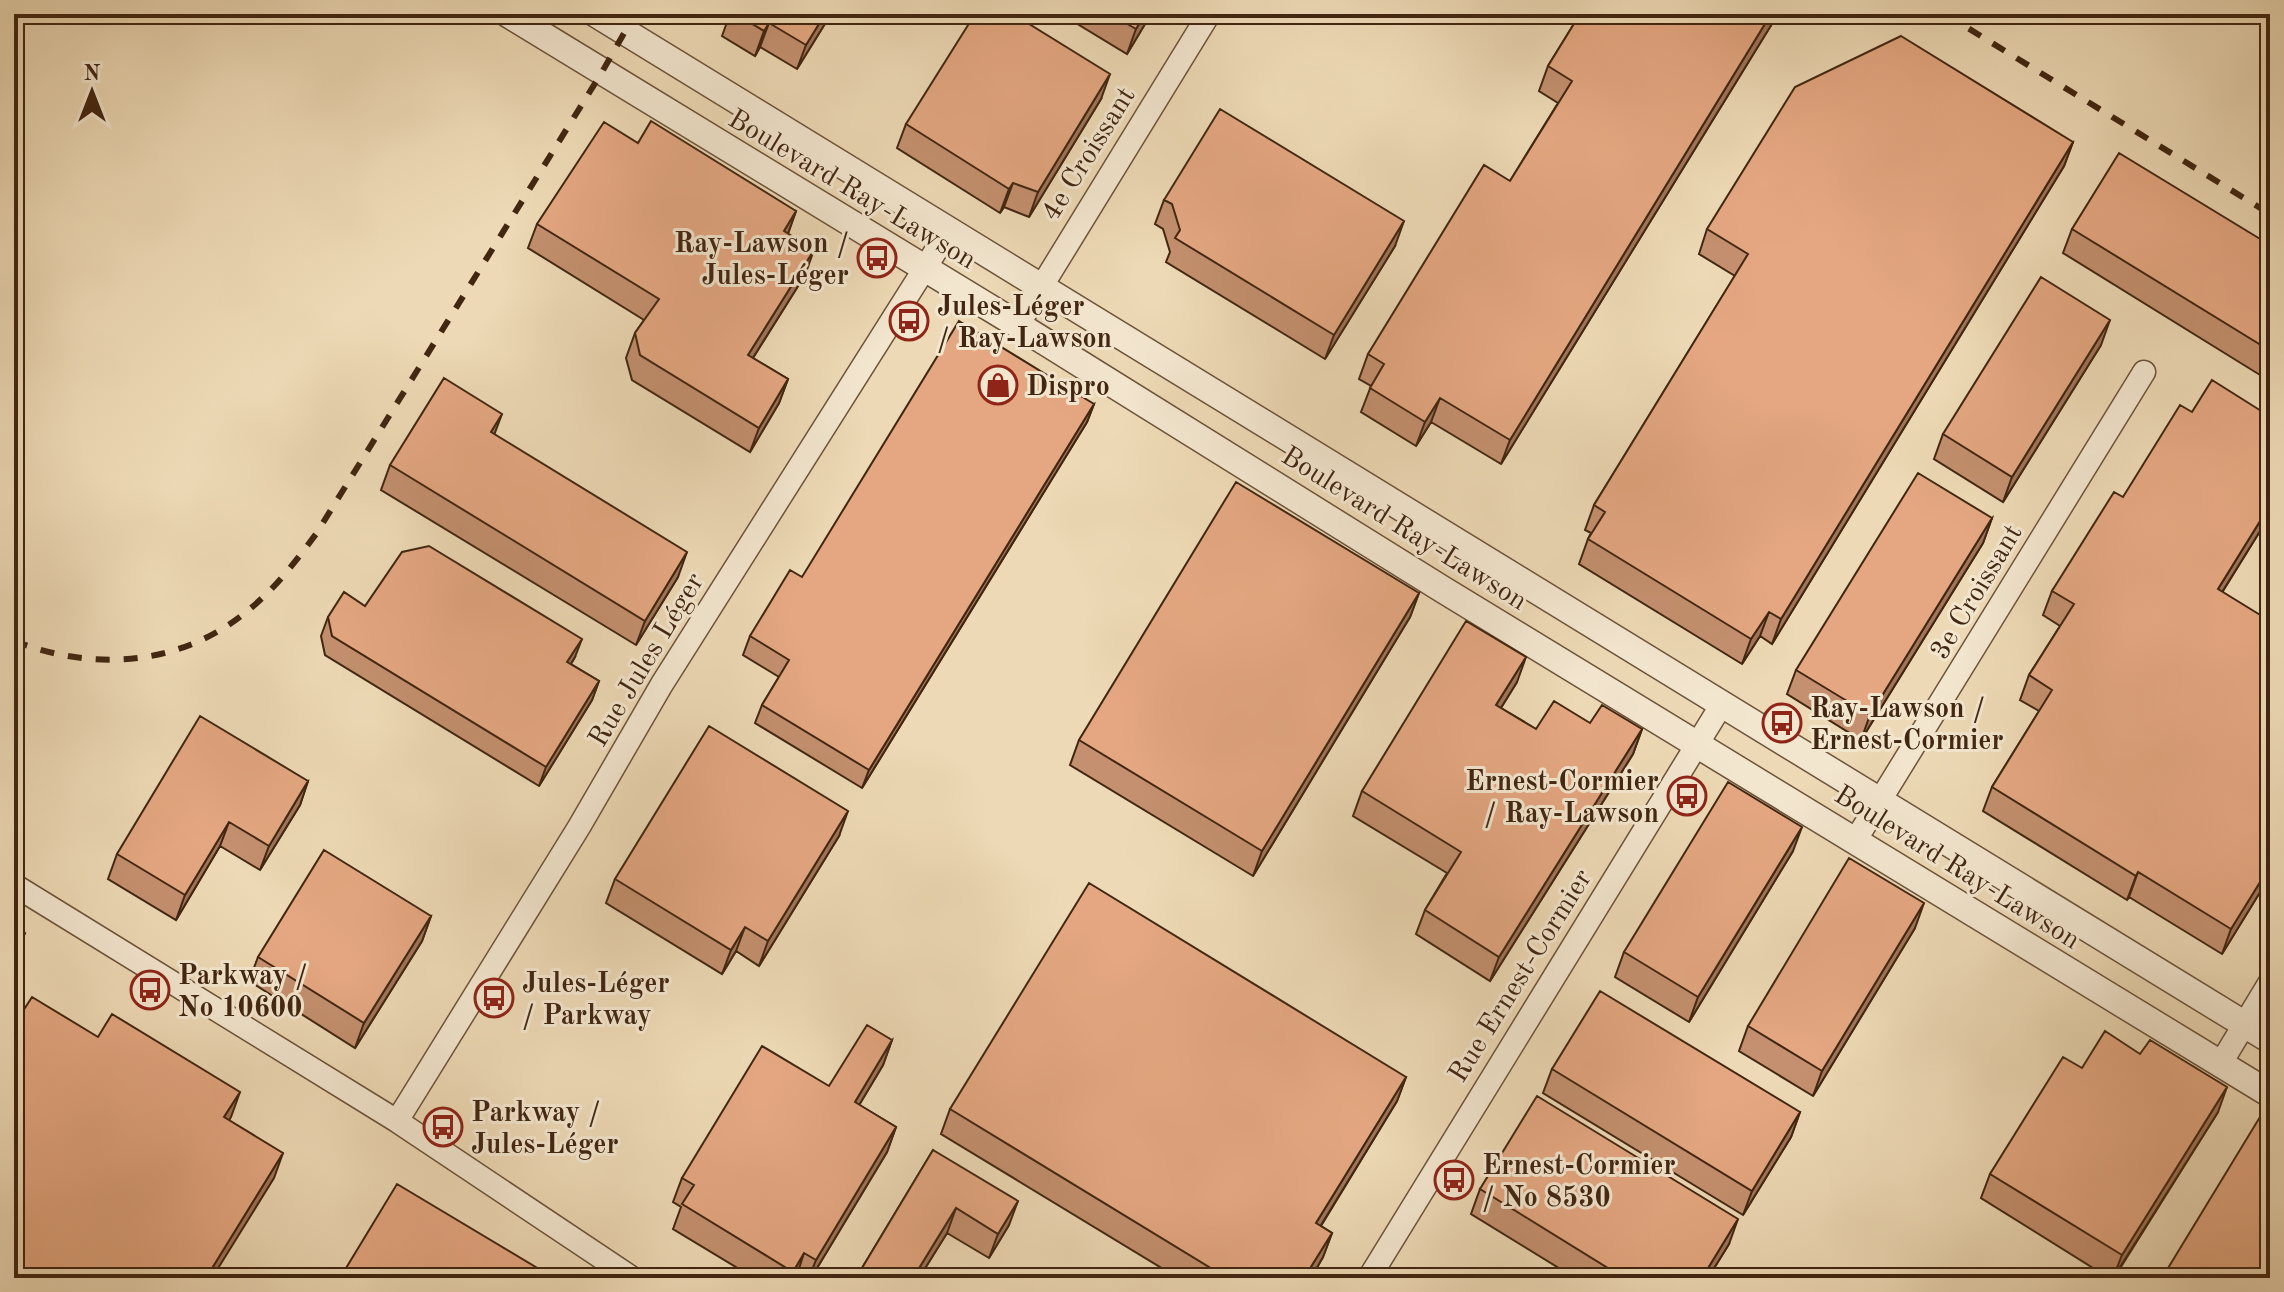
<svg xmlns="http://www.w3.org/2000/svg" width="2284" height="1292" font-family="'Old Standard TT',serif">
  <rect width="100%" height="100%" fill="#edd9b5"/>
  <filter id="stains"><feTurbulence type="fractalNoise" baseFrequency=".0025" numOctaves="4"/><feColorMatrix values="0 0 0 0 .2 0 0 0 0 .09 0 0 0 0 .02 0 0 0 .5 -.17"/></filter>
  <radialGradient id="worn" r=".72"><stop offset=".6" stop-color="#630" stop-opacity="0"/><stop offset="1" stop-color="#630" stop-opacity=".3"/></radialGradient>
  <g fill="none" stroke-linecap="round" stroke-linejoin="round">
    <defs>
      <path id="minor" d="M1018 325 1209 14
        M1855 841 2144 372
        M14 885 397 1121 632 1278
        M2221 1063 2270 982
        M397 1121 579 827 662 684 949 230
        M1369 1278 1722 704"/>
      <path id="tertiary" d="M508 14 1018 325 1442 589 2270 1094
        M596 14 2270 1040"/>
    </defs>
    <use href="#minor" stroke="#6c533a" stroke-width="25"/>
    <use href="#tertiary" stroke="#6c533a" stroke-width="29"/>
    <use href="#minor" stroke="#f3e6cf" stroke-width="22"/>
    <use href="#tertiary" stroke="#f3e6cf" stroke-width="26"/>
    <path stroke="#412611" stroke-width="6" stroke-dasharray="14 14" stroke-linecap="butt" d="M1945 14 2270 214
      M14 641C100 674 191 665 260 600 281 581 299 557 316 534L602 72 635 14"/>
  </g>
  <path fill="#c4906f" stroke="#412611" stroke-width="2" d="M708 14H831L797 69 760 47 755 56 722 36 726 25Z
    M1061 14H1151L1127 54Z
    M1580 14H1778L1501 464 1431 422 1416 446 1361 412 1371 386 1359 379 1368 354 1510 181 1558 103 1539 91 1548 66Z
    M1101 99 1029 217 1004 207 1000 213 897 148 906 124Z
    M2073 142 2064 166 1772 644 1760 636 1742 664 1579 564 1588 539 1591 533 1585 530 1594 505 1735 276 1699 254 1707 229Z
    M638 143 796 211 788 234 805 275 753 358 788 379 779 403 750 452 632 380 626 358 635 333 644 320 528 248 537 224Z
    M1164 200 1395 246 1325 359 1166 262 1170 252 1163 229 1155 224Z
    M2072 229 2270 245V359L2260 375 2063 253Z
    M2101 345 2003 502 1934 459 1943 434Z
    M1094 404 1087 422 862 788 755 723 762 705 779 677 743 655 750 636 802 577Z
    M494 434 678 577 636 645 381 490 390 465Z
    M2123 497 2270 515 2223 591 2270 876 2222 954 2129 897 2127 900 1983 811 1992 787 2039 711 2020 700 2029 675 2060 626 2043 615 2052 591Z
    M1992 518 1983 543 1861 740 1787 694 1796 670Z
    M1419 593 1410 617 1253 876 1070 765 1079 740Z
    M365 606 575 657 571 664 599 681 592 700 539 786 325 655 321 636 328 617Z
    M1517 682 1501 708 1536 729 1590 723 1642 729 1633 754 1490 981 1416 934 1425 910 1447 873 1353 816 1362 791Z
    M308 781 300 805 260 870 220 846 176 920 108 879 117 854Z
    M839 836 759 966 736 951 722 974 606 903 615 879Z
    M1793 851 1689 1022 1615 977 1624 952Z
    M431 916 422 941 355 1048 249 981 258 957Z
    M1915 928 1813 1096 1739 1051 1748 1026Z
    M892 1040 883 1065 859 1105 896 1127 887 1152 811 1278H754L673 1229 681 1207 673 1202 682 1178 829 1086Z
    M2082 1068 2218 1112 2114 1278H2109L1981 1198 1990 1174Z
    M1552 1069 1800 1112 1791 1137 1743 1215 1543 1093Z
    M1406 1077 1397 1101 1321 1226 1332 1233 1323 1257 1311 1278H1178L941 1134 950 1109Z
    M933 1150 1009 1225 989 1258 947 1233 919 1278H856Z
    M1480 1189 1729 1244 1708 1278H1575L1471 1214Z"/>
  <path fill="#a0755a" stroke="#412611" stroke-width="2" d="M825 14H831L797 69 806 45Z
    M1145 14H1151L1127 54 1136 29Z
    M1771 14H1778L1501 464 1510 440Z
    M769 23 760 47 755 56 764 31Z
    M1110 74 1101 99 1029 217 1038 192Z
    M2073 142 2064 166 1772 644 1781 619Z
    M1013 183 1004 207 1000 213 1009 189Z
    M796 211 787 236 784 231Z
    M1404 221 1395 246 1325 359 1334 335Z
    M814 250 805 275 739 380 748 355Z
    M2110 320 2101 345 2003 502 2012 477Z
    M2270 349V359L2260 375Z
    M788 379 779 403 750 452 759 428Z
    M1440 398 1431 422 1416 446 1425 422Z
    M1094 404 1087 422 862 788 869 770Z
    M502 414 493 438 491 432Z
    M2270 505V515L2209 613 2218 589Z
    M1992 518 1983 543 1861 740 1870 715Z
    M687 552 678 577 636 645 645 621Z
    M1419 593 1410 617 1253 876 1262 851Z
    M1769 612 1760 636 1742 664 1751 639Z
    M582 639 575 657 560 681 567 662Z
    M1526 657 1517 682 1487 730 1496 705Z
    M599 681 592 700 539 786 546 767Z
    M1642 729 1633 754 1490 981 1499 957Z
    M308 781 300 805 260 870 269 846Z
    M848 811 839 836 759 966 768 941Z
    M229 822 220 846 176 920 185 895Z
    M1802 827 1793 851 1689 1022 1698 997Z
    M2270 866V876L2222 954 2231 929Z
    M2138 872 2129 897 2127 900 2136 876Z
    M1924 903 1915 928 1813 1096 1822 1071Z
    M431 916 422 941 355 1048 364 1023Z
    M745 927 736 951 722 974 731 950Z
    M25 933 16 957 14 960V950Z
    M892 1040 883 1065 846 1127 855 1102Z
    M1406 1077 1397 1101 1307 1248 1316 1223Z
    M2227 1087 2218 1112 2113 1278 2122 1255Z
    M240 1092 231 1117 215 1142 224 1117Z
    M1800 1112 1791 1137 1743 1215 1752 1191Z
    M896 1127 887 1152 811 1278H809L816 1260Z
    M283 1153 274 1178 212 1278H206Z
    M1018 1201 1009 1225 989 1258 998 1234Z
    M956 1208 947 1233 919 1278H913Z
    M1738 1219 1729 1244 1708 1278H1702Z
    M1332 1233 1323 1257 1311 1278H1304Z
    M804 1253 796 1278H791L793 1272Z"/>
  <path fill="#e4a781" stroke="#412611" stroke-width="2" d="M736 14H825L806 45 769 23 764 31Z
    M975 14H1013L1110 74 1038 192 1013 183 1009 189 906 124Z
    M1110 14H1145L1136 29Z
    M1580 14H1771L1510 440 1440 398 1425 422 1370 388 1384 364 1368 354 1484 165 1510 181 1572 81 1548 66Z
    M1901 36 2073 142 1781 619 1769 612 1751 639 1588 539 1605 512 1594 505 1748 254 1707 229 1795 87Z
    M1220 109 1404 221 1334 335 1175 238 1180 230 1172 204 1164 200Z
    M651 121 796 211 784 231 814 250 748 355 788 379 759 428 640 355 635 333 659 299 537 224 604 122 638 143Z
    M2119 153 2270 245 2269 350 2072 229Z
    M2041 277 2110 320 2012 477 1943 434Z
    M959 321 1094 404 869 770 762 705 789 660 750 636 790 570 802 577Z
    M444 378 502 414 491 432 687 552 645 621 390 465Z
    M2212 380 2266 414 2270 408V505L2218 589 2270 621V866L2231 929 2138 872 2136 876 1992 787 2052 690 2029 675 2074 604 2052 591 2114 492 2123 497 2180 405 2192 412Z
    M1918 473 1992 518 1870 715 1796 670Z
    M1236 482 1419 593 1262 851 1079 740Z
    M429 546 582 639 567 662 599 681 546 767 332 636 328 617 344 592 365 606 402 552Z
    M1466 621 1526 657 1496 705 1536 729 1554 701 1590 723 1602 705 1642 729 1499 957 1425 910 1461 852 1362 791Z
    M200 716 308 781 269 846 229 822 185 895 117 854Z
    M709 726 848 811 768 941 745 927 731 950 615 879Z
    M1728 782 1802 827 1698 997 1624 952Z
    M324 850 431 916 364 1023 258 957Z
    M1849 858 1924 903 1822 1071 1748 1026Z
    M1089 883 1406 1077 1316 1223 1332 1233 1304 1278H1227L950 1109Z
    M14 926 25 933 14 950Z
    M1600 991 1800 1112 1752 1191 1552 1069Z
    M32 997 98 1037 112 1014 240 1092 224 1117 283 1153 206 1278H14V1025Z
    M867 1025 892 1040 855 1102 896 1127 816 1260 804 1253 793 1272 682 1204 694 1185 682 1178 762 1046 829 1086Z
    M2105 1031 2140 1054 2150 1040 2227 1087 2122 1255 1990 1174 2063 1057 2082 1068Z
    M1537 1096 1738 1219 1702 1278H1624L1480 1189Z
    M2263 1112 2270 1116V1278H2162Z
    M933 1150 1018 1201 998 1234 956 1208 913 1278H856Z
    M397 1184 554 1278H340Z
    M1449 1270 1463 1278H1444Z"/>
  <defs>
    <symbol id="bus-ring" viewBox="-11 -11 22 22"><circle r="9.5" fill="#f3e6cf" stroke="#8f2418" stroke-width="1.5"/><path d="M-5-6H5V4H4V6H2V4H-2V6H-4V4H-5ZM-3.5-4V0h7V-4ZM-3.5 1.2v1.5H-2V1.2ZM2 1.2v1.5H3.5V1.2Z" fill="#8f2418"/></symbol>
    <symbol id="shop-ring" viewBox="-11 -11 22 22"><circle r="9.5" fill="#f3e6cf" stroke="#8f2418" stroke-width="1.5"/><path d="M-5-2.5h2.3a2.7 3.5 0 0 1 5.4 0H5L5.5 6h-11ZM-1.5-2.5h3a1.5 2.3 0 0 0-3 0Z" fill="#8f2418"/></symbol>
  </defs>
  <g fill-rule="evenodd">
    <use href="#bus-ring" x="855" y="236" width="44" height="44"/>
    <use href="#bus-ring" x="887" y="299" width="44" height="44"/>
    <use href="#shop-ring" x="976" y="363" width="44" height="44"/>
    <use href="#bus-ring" x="1760" y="701" width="44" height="44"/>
    <use href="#bus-ring" x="1665" y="774" width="44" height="44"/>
    <use href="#bus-ring" x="128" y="968" width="44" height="44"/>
    <use href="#bus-ring" x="472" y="976" width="44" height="44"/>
    <use href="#bus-ring" x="421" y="1105" width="44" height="44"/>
    <use href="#bus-ring" x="1432" y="1158" width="44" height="44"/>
  </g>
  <g text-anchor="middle" stroke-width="6" stroke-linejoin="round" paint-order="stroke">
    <g font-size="28" fill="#412611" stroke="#f3e6cf">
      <text transform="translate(1087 153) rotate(-58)" y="10">4e Croissant</text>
      <text transform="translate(853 188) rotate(31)" y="10">Boulevard Ray-Lawson</text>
      <text transform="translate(1405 527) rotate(32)" y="10">Boulevard Ray-Lawson</text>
      <text transform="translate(1975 591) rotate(-59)" y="10">3e Croissant</text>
      <text transform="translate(645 659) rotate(-59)" y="10">Rue Jules Léger</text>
      <text transform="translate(1958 866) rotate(32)" y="10">Boulevard Ray-Lawson</text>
      <text transform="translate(1519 975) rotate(-58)" y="10">Rue Ernest-Cormier</text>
    </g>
    <g font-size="28" font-weight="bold" fill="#412611" stroke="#f3e6cf" text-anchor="start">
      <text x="849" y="252" text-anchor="end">Ray-Lawson /<tspan x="849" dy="32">Jules-Léger</tspan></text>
      <text x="937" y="315">Jules-Léger<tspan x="937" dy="32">/ Ray-Lawson</tspan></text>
      <text x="1026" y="395">Dispro</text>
      <text x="1810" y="717">Ray-Lawson /<tspan x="1810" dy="32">Ernest-Cormier</tspan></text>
      <text x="1659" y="790" text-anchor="end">Ernest-Cormier<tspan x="1659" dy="32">/ Ray-Lawson</tspan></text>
      <text x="178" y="984">Parkway /<tspan x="178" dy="32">No 10600</tspan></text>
      <text x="522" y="992">Jules-Léger<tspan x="522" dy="32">/ Parkway</tspan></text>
      <text x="471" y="1121">Parkway /<tspan x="471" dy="32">Jules-Léger</tspan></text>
      <text x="1482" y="1174">Ernest-Cormier<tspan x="1482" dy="32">/ No 8530</tspan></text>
    </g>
  </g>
  <rect width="2284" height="1292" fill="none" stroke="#edd9b5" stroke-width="48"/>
  <rect x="16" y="16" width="2252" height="1260" fill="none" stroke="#412611" stroke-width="4"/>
  <rect x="24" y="24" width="2236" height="1244" fill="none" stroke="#412611" stroke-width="2"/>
  <g transform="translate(92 92)" stroke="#f3e6cf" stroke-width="6" paint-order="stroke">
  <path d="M0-6L14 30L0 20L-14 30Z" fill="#412611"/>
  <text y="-12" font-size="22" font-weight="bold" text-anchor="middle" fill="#412611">N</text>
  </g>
  <rect width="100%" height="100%" filter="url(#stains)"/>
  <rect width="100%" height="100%" fill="url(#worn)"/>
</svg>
